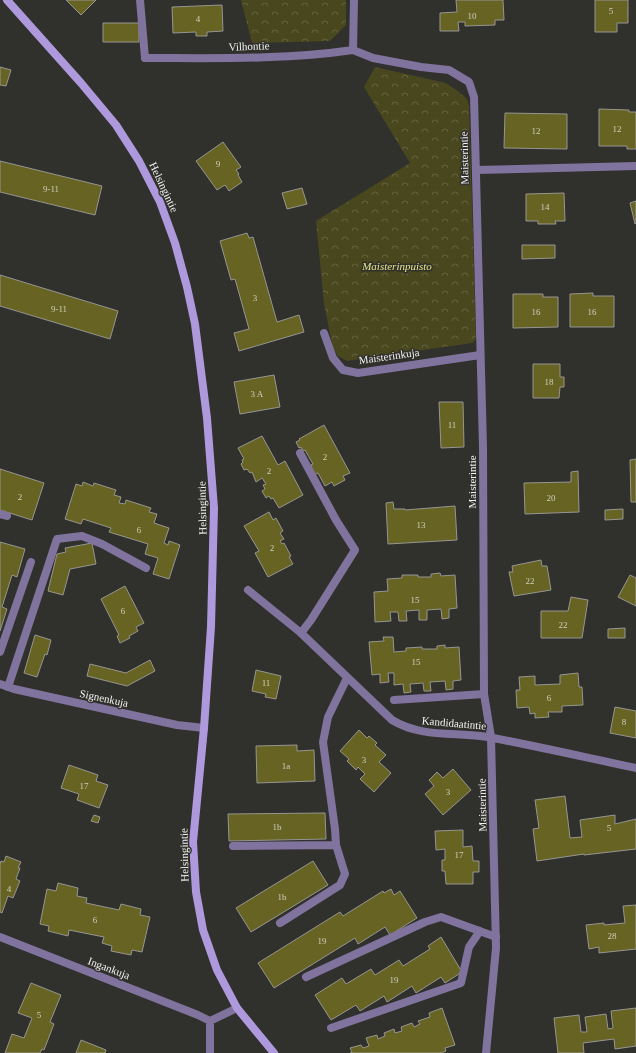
<svg xmlns="http://www.w3.org/2000/svg" width="636" height="1053" font-family="Georgia,serif">
  <defs>
    <pattern id="park-crowns" width="20" height="18" patternUnits="userSpaceOnUse"><rect width="20" height="18" fill="#49471e"/><path d="M2 6a3 3 0 1 1 6 0M12 15a3 3 0 1 1 6 0" fill="none" stroke="#64623f"/></pattern>
  </defs>
  <rect width="100%" height="100%" fill="#30302d"/>
  <path fill="url(#park-crowns)" d="M241 0H346V25L330 41 252 43Z
    M375 67 446 83 459 92 467 99 469 106 476 339 472 343 347 361 338 356 333 348 324 304 316 221 410 163 364 87Z"/>
  <path fill="#676323" stroke="#969692" d="M66 0H96L81 15Z
    M456 0H503L504 20H495V25L465 26V22H458L459 31H440V13L457 12Z
    M595 0H628V23H617V32H595Z
    M222 5 223 31 207 32V36H196V32L173 33 172 7Z
    M103 23H139V42H103Z
    M0 67 11 70 6 86 0 85Z
    M599 109 629 110V112H636V149H627V146H599Z
    M505 113 567 114V149L504 148Z
    M223 142 241 167 236 170 239 174 238 175 242 182 229 191 225 185 217 190 196 161Z
    M0 161 102 186 95 215 0 192Z
    M302 188 307 204 287 209 282 193Z
    M564 193 565 221H555L556 224H538V221H526V194Z
    M636 201V223L635 224 630 203Z
    M247 233 249 238 253 237 277 322 299 315 304 332 239 351 234 333 249 329 235 279 231 280 220 241Z
    M522 245H555V258L522 259Z
    M0 275 118 311 110 339 0 306Z
    M593 293V296H614V327H570V294Z
    M513 294H543V297H558V327L513 328Z
    M533 364H560V377H564V387H560L559 398H533Z
    M274 375 280 407 240 414 234 382Z
    M439 402H463L464 447 441 448Z
    M324 425 350 473 343 476 345 480 334 486 332 482 325 486 318 473 314 475 311 465 313 464 305 450 303 451 301 447 299 448 296 442 300 440 299 439Z
    M262 436 278 465 285 461 303 495 279 508 273 498 271 499 269 496 266 498 262 491 265 489 263 485 266 484 262 478 256 482 252 472 250 473 247 469 244 470 241 464 243 462 242 460 244 459 238 448Z
    M636 459V502H631L630 460Z
    M0 469 44 483 32 520 0 510Z
    M578 471 579 512 525 514 524 483 571 482V472Z
    M83 482 93 486 94 483 116 490 114 495 121 497 119 503 125 504 126 500 151 508 149 512 157 514 154 523 169 528 164 543 168 545 169 541 180 545 169 579 153 574 158 558 145 554 148 544 109 532 111 528 83 519 81 524 65 519 76 484 82 486Z
    M393 502 394 509H405V510L455 506 457 540 388 544 386 503Z
    M623 509V519L605 520V510Z
    M269 512 273 520 276 518 283 531 280 533 284 539 280 541 282 544 284 543 291 556 289 557 293 564 268 577 255 553 259 551 244 526Z
    M0 542 25 549 17 577 12 575 2 607 7 609 0 631Z
    M92 543 96 564 70 569 63 595 48 591 57 554 66 552 65 548Z
    M541 560 542 566H547L551 590 514 596 509 572H513L512 566Z
    M440 573 441 576 455 575 457 608 449 609V618L442 619 441 609 427 610V620H419V610L406 611 407 621H399L398 612H390L391 621 375 622 374 592 388 591 387 579 402 578V575H418V577H431V574Z
    M630 575 636 578V606L618 597Z
    M125 586 144 623 136 627 138 631 129 636 130 638 120 643 117 636 119 635 101 599Z
    M571 597 588 600 582 638H541V611H568Z
    M625 628V638H608V629Z
    M35 635 51 640 47 655 45 654 37 677 24 673Z
    M383 637H393L394 652 406 651V648L422 647V649H437V646L445 645V648L459 647 461 680 453 681V689L446 690 445 681 430 682 431 691H424L423 683 410 684 411 692 404 693 403 684 394 685V673H388L389 682 380 683V674L372 675 369 642 384 641Z
    M150 660 155 671 127 686 87 676 90 664 126 673Z
    M256 670 281 676 276 699 265 697 266 694 252 691Z
    M578 673 579 687H582L583 705 562 706V712H548L549 717 535 718V713L530 714 529 707 517 708 516 690H520L519 677 535 676V685L560 684V675Z
    M615 707 636 711V738L610 733Z
    M359 730 367 738 369 736 377 743 375 745 386 755 379 762 391 773 374 792 360 779 365 774 358 767 356 770 347 761 349 759 340 751Z
    M297 745V751L314 750 315 781 257 783 256 746Z
    M69 765 98 775 96 781 108 785 99 808 77 800 79 794 61 788Z
    M453 769 471 790 443 815 425 794 434 786 429 780 437 772 443 778Z
    M565 796 570 838 582 837 580 820 615 815V824L636 819V849L584 855V854L537 861 533 829 539 828 535 800Z
    M325 813 326 839 229 841 228 814Z
    M94 815 100 817 98 823 91 821Z
    M463 830V847L472 846 473 861H479V872H473V884H446L445 871H442V860H445V849L436 850 435 831Z
    M6 856 21 862 18 868H20L16 879 20 881 13 898 8 896 2 913 0 912V864L1 861 4 862Z
    M313 861 328 885 251 932 236 908Z
    M58 883 78 888 77 896 87 898 86 903 119 910 121 904 141 909 140 915 150 917 142 952 132 950 131 955 111 951 112 946 102 943 104 937 69 930 68 936 48 931 49 926 40 924 47 889 56 891Z
    M391 889 394 895 400 891 417 918 390 935 385 927 358 944 355 938 274 988 258 963 340 912 343 916 383 891 384 893Z
    M636 905V949L599 953V947L589 949 586 925 604 923V925L625 923 623 906Z
    M441 937 462 972 445 983 441 977 416 993 412 986 387 1002 384 996 360 1011 356 1005 331 1020 315 995 342 978 346 984 371 969 375 975 399 960 403 966 430 949 428 946Z
    M31 983 61 995 50 1022 54 1024 44 1050 42 1049 40 1053H5L12 1034 24 1038 32 1018 18 1013Z
    M442 1008 455 1045 445 1048 446 1051 441 1053H350L352 1052 350 1048 361 1045 363 1048 369 1046 366 1038 377 1035 378 1039 385 1036 384 1033 394 1029 395 1033 402 1031 401 1027 412 1023 414 1027 420 1024 418 1021 430 1017 429 1013Z
    M636 1008V1046L615 1049 614 1039 583 1043 584 1053H558L554 1018 579 1015 581 1032H587L585 1017 606 1014 608 1029 613 1028 611 1011Z
    M81 1040 106 1050 105 1053H76Z"/>
  <g fill="none" stroke-linecap="round" stroke-linejoin="round">
    <path stroke="#80739d" stroke-width="8" d="M140 0 145 58
      M476 170 636 166
      M300 453 336 520 355 550 311 620 301 633
      M0 514 7 516
      M0 652 31 562
      M8 687 57 539 82 536 102 544 146 568
      M394 700 484 694
      M233 846 336 845
      M280 923 340 885 345 874 336 845 335 829 323 742 328 717 347 678
      M306 977 425 922 441 917 496 937
      M331 1028 461 983 469 947 480 931"/>
    <path stroke="#80739d" stroke-width="8" d="M354 0 353 50 373 58 421 67 449 70 469 82 474 97 483 447 484 694 491 737 496 948 486 1053
      M145 58C214 58 285 60 353 50
      M324 333 333 358 343 370 358 373 480 355
      M248 590 301 633 392 720C423 739 459 731 493 738 541 747 588 758 636 768
      M0 684 14 689 177 725 204 728
      M0 937 198 1015 210 1021
      M210 1053V1021L237 1008"/>
    <path stroke="#ae99dc" stroke-width="8" d="M7 0 81 83 116 125 139 161 160 202 175 243 187 287 195 324 207 418 214 508 211 627 204 728 193 842 196 892 203 930 217 970 237 1008 274 1053"/>
  </g>
  <g text-anchor="middle" stroke-width="3" stroke-linejoin="round" paint-order="stroke">
    <g font-size="9" fill="#cfcebd">
      <text x="611" y="14">5</text>
      <text x="472" y="19">10</text>
      <text x="198" y="22">4</text>
      <text x="617" y="132">12</text>
      <text x="536" y="134">12</text>
      <text x="218" y="167">9</text>
      <text x="51" y="192">9-11</text>
      <text x="545" y="210">14</text>
      <text x="255" y="301">3</text>
      <text x="59" y="312">9-11</text>
      <text x="536" y="315">16</text>
      <text x="592" y="315">16</text>
      <text x="549" y="385">18</text>
      <text x="257" y="397">3 A</text>
      <text x="452" y="428">11</text>
      <text x="325" y="460">2</text>
      <text x="269" y="474">2</text>
      <text x="20" y="500">2</text>
      <text x="551" y="501">20</text>
      <text x="421" y="528">13</text>
      <text x="139" y="533">6</text>
      <text x="272" y="551">2</text>
      <text x="530" y="584">22</text>
      <text x="415" y="603">15</text>
      <text x="123" y="614">6</text>
      <text x="563" y="628">22</text>
      <text x="416" y="665">15</text>
      <text x="266" y="686">11</text>
      <text x="549" y="701">6</text>
      <text x="624" y="725">8</text>
      <text x="364" y="763">3</text>
      <text x="286" y="769">1a</text>
      <text x="84" y="789">17</text>
      <text x="448" y="795">3</text>
      <text x="277" y="830">1b</text>
      <text x="609" y="831">5</text>
      <text x="459" y="858">17</text>
      <text x="9" y="892">4</text>
      <text x="282" y="900">1b</text>
      <text x="95" y="923">6</text>
      <text x="612" y="939">28</text>
      <text x="322" y="944">19</text>
      <text x="394" y="983">19</text>
      <text x="39" y="1018">5</text>
    </g>
    <g font-size="11" fill="#f2f2f0" stroke="#30302d">
      <text transform="translate(249 46) rotate(-2)" y="4">Vilhontie</text>
      <text transform="translate(464 158) rotate(-91)" y="4">Maisterintie</text>
      <text transform="translate(164 187) rotate(65)" y="4">Helsingintie</text>
      <text transform="translate(389 356) rotate(-8)" y="4">Maisterinkuja</text>
      <text transform="translate(472 482) rotate(-90)" y="4">Maisterintie</text>
      <text transform="translate(202 508) rotate(-91)" y="4">Helsingintie</text>
      <text transform="translate(104 698) rotate(12)" y="4">Signenkuja</text>
      <text transform="translate(454 723) rotate(5)" y="4">Kandidaatintie</text>
      <text transform="translate(482 805) rotate(-91)" y="4">Maisterintie</text>
      <text transform="translate(184 855) rotate(-91)" y="4">Helsingintie</text>
      <text transform="translate(109 968) rotate(21)" y="4">Ingankuja</text>
    </g>
    <g font-size="11" font-style="italic" fill="#e9e588" stroke="#30302d">
      <text x="397" y="270">Maisterinpuisto</text>
    </g>
  </g>
</svg>
